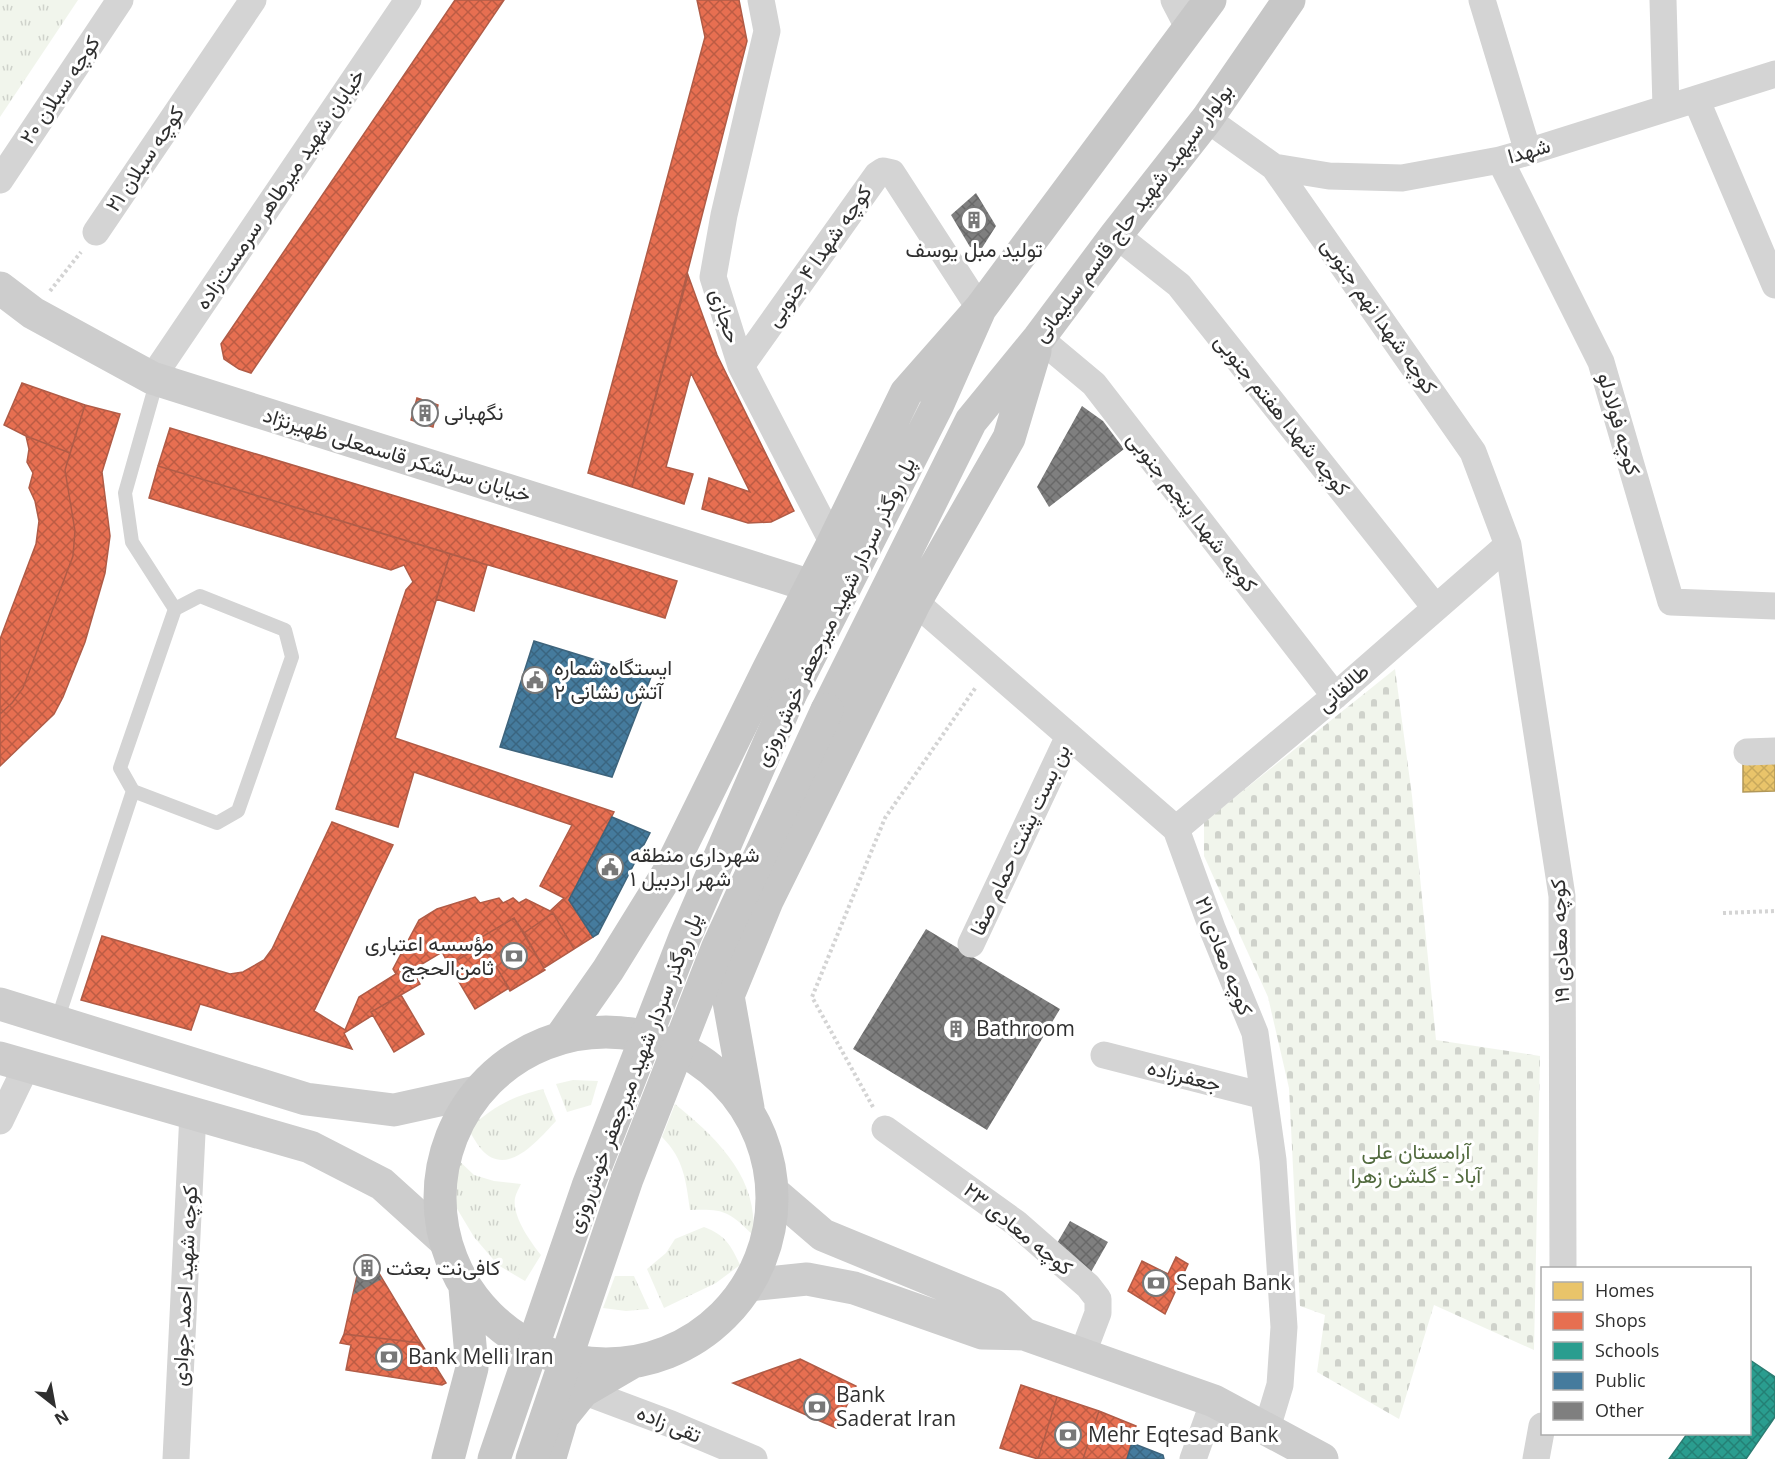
<svg xmlns="http://www.w3.org/2000/svg" width="1775" height="1459" font-family="'Open Sans',Vazirmatn,sans-serif">
  <defs>
    <pattern id="grass-tufts" width="24" height="20" patternUnits="userSpaceOnUse" patternTransform="scale(1.5)"><rect width="24" height="20" fill="#f1f5ec"/><path d="M3 7l-1-3M5 7V3M7 7l1-3M15 17l-1-3M17 17v-4M19 17l1-3" fill="none" stroke="#cfd2cb"/></pattern>
    <pattern id="cemetery-stones" width="16" height="16" patternUnits="userSpaceOnUse" patternTransform="scale(1.5)"><rect width="16" height="16" fill="#f1f5ec"/><path d="M2 7V4a2 2 0 0 1 4 0v3zM10 15v-3a2 2 0 0 1 4 0v3z" fill="#cfd2cb"/></pattern>
    <pattern id="homes-cross-hatch" width="8" height="8" patternUnits="userSpaceOnUse" patternTransform="scale(1.5)"><rect width="8" height="8" fill="#e9c46a"/><path d="M0 0l8 8M0 8l8-8" fill="none" stroke="#c8a95c"/></pattern>
    <pattern id="shops-cross-hatch" width="8" height="8" patternUnits="userSpaceOnUse" patternTransform="scale(1.5)"><rect width="8" height="8" fill="#e76f51"/><path d="M0 0l8 8M0 8l8-8" fill="none" stroke="#bc5c44"/></pattern>
    <pattern id="schools-cross-hatch" width="8" height="8" patternUnits="userSpaceOnUse" patternTransform="scale(1.5)"><rect width="8" height="8" fill="#2a9d8f"/><path d="M0 0l8 8M0 8l8-8" fill="none" stroke="#248075"/></pattern>
    <pattern id="public-cross-hatch" width="8" height="8" patternUnits="userSpaceOnUse" patternTransform="scale(1.5)"><rect width="8" height="8" fill="#457b9d"/><path d="M0 0l8 8M0 8l8-8" fill="none" stroke="#3a6580"/></pattern>
    <pattern id="building-cross-hatch" width="8" height="8" patternUnits="userSpaceOnUse" patternTransform="scale(1.5)"><rect width="8" height="8" fill="#7f7f7f"/><path d="M0 0l8 8M0 8l8-8" fill="none" stroke="#686868"/></pattern>
  </defs>
  <rect width="100%" height="100%" fill="#fff"/>
  <path fill="url(#grass-tufts)" d="M0 0H78L0 117Z
    M573 1080 598 1081 591 1105 567 1112 556 1084Z
    M543 1089 556 1121C538 1140 507 1179 481 1149 476 1143 472 1135 468 1129 494 1107 510 1097 543 1089Z
    M675 1104C716 1137 759 1178 753 1235 728 1211 725 1209 690 1210 686 1181 684 1159 662 1137Z
    M454 1156 474 1175 494 1181 521 1184C519 1188 516 1193 515 1198 512 1216 530 1241 541 1255L525 1281 498 1265 474 1237 456 1207 451 1177Z
    M704 1227C725 1235 731 1245 740 1265L716 1283 664 1308 647 1269 666 1253 675 1239Z
    M615 1276H634L649 1309 626 1311 603 1308Z"/>
  <path fill="url(#cemetery-stones)" d="M1395 669 1412 796 1436 1040 1540 1056 1534 1350 1434 1305 1399 1419 1317 1372 1325 1315 1300 1306 1289 1088 1268 997 1204 856V822Z"/>
  <path fill="url(#homes-cross-hatch)" stroke="#b19758" stroke-width="1.5" d="M1743 757H1775V791L1743 792Z"/>
  <path fill="url(#shops-cross-hatch)" stroke="#b05c47" stroke-width="1.5" d="M455 0H504L251 373 239 369 224 359 221 344Z
    M697 0H739L747 41 632 487 588 473 705 37Z
    M688 275 717 355 794 511 771 522 748 523 702 509 709 478 750 492 691 373 666 467 693 474 684 504 632 487Z
    M22 383 85 405 70 453 26 436 4 425Z
    M417 398 438 405 433 427 411 420Z
    M85 405 120 414 102 472 110 536 105 573 85 642 63 697 54 714 0 766V714L12 703 23 688 73 556 75 531 65 470Z
    M170 428 677 581 665 618 158 466Z
    M26 436 70 453 65 470 75 531 73 556 23 688 12 703 0 714V639L36 544 39 521 35 501 29 488 33 473 27 462 29 449Z
    M158 466 450 554 395 738 614 812 569 900 593 937 574 949 553 913 524 933 514 918 480 938 483 945 449 965 442 952 412 970 420 984 371 1012 373 1015 344 1033 352 1049 200 1004 191 1030 81 1000 102 936 230 974 243 972 264 960 272 949 332 822 393 845 314 1011 345 1030 359 997 396 974 393 969 419 920 437 909 475 897 480 903 499 898 503 903 513 898 519 903 526 899 550 911 564 898 540 886 572 825 414 772 398 827 336 809 397 617 406 590 413 582 404 565 391 570 149 498Z
    M450 554 487 565 474 611 436 599Z
    M553 913 574 949 544 968 524 933Z
    M514 918 545 970 510 991 480 938Z
    M483 945 509 988 475 1009 449 965Z
    M401 995 424 1034 394 1052 371 1012Z
    M364 1255H368L421 1343 344 1334 361 1258Z
    M1176 1257 1188 1264 1165 1314 1128 1291 1142 1261 1168 1274Z
    M344 1334 421 1343 446 1383 442 1385 346 1370 351 1345 340 1343Z
    M800 1359 856 1386 836 1428 733 1383Z
    M1021 1385 1057 1397 1038 1459 1000 1448Z
    M1057 1397 1099 1411 1083 1459H1038Z
    M1099 1411 1136 1426 1127 1459H1083Z"/>
  <path fill="url(#schools-cross-hatch)" stroke="#2c7c72" stroke-width="1.5" d="M1750 1360 1775 1377V1417L1746 1459H1669L1687 1434H1750Z"/>
  <path fill="url(#public-cross-hatch)" stroke="#3e647c" stroke-width="1.5" d="M534 641 651 677 612 777 500 747Z
    M612 817 650 833 598 934 593 937 569 900Z
    M1132 1443 1163 1455 1164 1459H1127Z"/>
  <path fill="url(#building-cross-hatch)" d="M976 193 996 226 982 248 970 247 951 215Z
    M1082 406 1103 421 1124 449 1049 507 1037 487Z
    M926 929 1060 1009 987 1130 853 1049Z
    M1070 1221 1108 1242 1091 1272 1053 1250Z
    M364 1255H368L382 1279 353 1295 361 1258Z"/>
  <g fill="none" stroke-linecap="round" stroke-linejoin="round">
    <path stroke="#d4d4d4" stroke-width="4" stroke-dasharray="3 3" stroke-linecap="butt" d="M50 291 81 252
      M1723 913 1775 911
      M873 1107 812 997 885 818 976 687"/>
    <path stroke="#d4d4d4" stroke-width="14" d="M157 380 125 493 132 542 175 609
      M200 596 285 630 292 657 238 811 217 823 133 791 120 768 175 609Z
      M57 1021 133 791"/>
    <path stroke="#d4d4d4" stroke-width="27" d="M761 0 767 31 724 215 713 277 741 366 833 543
      M1174 0 1189 29
      M1482 0 1528 152
      M1663 0 1666 108
      M1696 99 1775 285
      M1207 119 1274 167 1473 452 1508 545 1562 896 1563 1268
      M1500 160 1601 362 1671 602 1775 606
      M1274 167 1329 176 1402 178 1500 160 1528 152 1775 74
      M0 180 120 0
      M96 232 253 0
      M1116 235 1179 285 1435 607
      M1039 338 1094 384 1335 696
      M741 366 877 175 883 171 892 173 980 309
      M152 378 408 0
      M915 602 1176 829 1212 928 1255 1033 1273 1160 1284 1327 1280 1385 1267 1428
      M1747 752 1775 751
      M1176 829 1335 696 1508 545
      M971 944 1069 736
      M1104 1055 1264 1096
      M0 1121 27 1065
      M885 1129 1016 1223 1088 1286 1098 1299V1313L1082 1355
      M583 1391 671 1424 754 1459
      M176 1459 193 1113
      M1193 1459 1214 1401
      M1536 1459 1542 1426"/>
    <path stroke="#cdcdcd" stroke-width="33" d="M0 288 33 313 152 378 811 586
      M0 1004 306 1099 394 1110 476 1092
      M0 1058 310 1147 382 1184 444 1240
      M773 1192 823 1235 993 1305 1024 1334
      M748 1285 807 1279 854 1288 982 1333 1024 1334 1214 1401 1322 1459"/>
    <path stroke="#c7c7c7" stroke-width="33" d="M790 695 937 406 980 309 1210 0
      M827 710 971 421 1039 338 1116 235 1207 119 1289 0
      M440 1198a166 166 0 1 1 332 0a166 166 0 1 1-332 0Z
      M561 1037 608 970 668 873 768 670 833 543 906 393 980 309
      M748 1108 728 996 767 901 915 602 1009 438 1035 351
      M551 1454 562 1417 583 1391 631 1363
      M448 1459 472 1368 465 1288"/>
    <path stroke="#c7c7c7" stroke-width="33" d="M494 1459 588 1186 685 937 790 695
      M532 1459 627 1179 717 949 827 710"/>
  </g>
  <defs>
    <symbol id="building-ring" viewBox="-11 -11 22 22"><circle r="9.5" fill="#fff" stroke="#787878" stroke-width="1.5"/><path d="M-4-6H4V6H1V3H-1V6H-4ZM-2.5-4.3h1.7v1.8h-1.7ZM.8-4.3h1.7v1.8H.8ZM-2.5-1h1.7V.8h-1.7ZM.8-1h1.7V.8H.8Z" fill="#787878"/></symbol>
    <symbol id="civic-ring" viewBox="-11 -11 22 22"><circle r="9.5" fill="#fff" stroke="#787878" stroke-width="1.5"/><path d="M-.6-6.5H3V-4.5H.6V-3L4-1V1h2V6H-6V1h2V-1L-.6-3ZM-1.2 2.5V6h2.4V2.5Z" fill="#787878"/></symbol>
    <symbol id="bank-ring" viewBox="-11 -11 22 22"><circle r="9.5" fill="#fff" stroke="#787878" stroke-width="1.5"/><path d="M-6-4H6V4H-6ZM0-2.3a2.3 2.3 0 1 0 0 4.6a2.3 2.3 0 1 0 0-4.6Z" fill="#787878"/></symbol>
  </defs>
  <g fill-rule="evenodd">
    <use href="#building-ring" x="959" y="205" width="30" height="30"/>
    <use href="#building-ring" x="410" y="398" width="30" height="30"/>
    <use href="#civic-ring" x="520" y="665" width="30" height="30"/>
    <use href="#civic-ring" x="595" y="852" width="30" height="30"/>
    <use href="#bank-ring" x="499" y="941" width="30" height="30"/>
    <use href="#building-ring" x="941" y="1014" width="30" height="30"/>
    <use href="#building-ring" x="352" y="1253" width="30" height="30"/>
    <use href="#bank-ring" x="1141" y="1268" width="30" height="30"/>
    <use href="#bank-ring" x="374" y="1342" width="30" height="30"/>
    <use href="#bank-ring" x="802" y="1392" width="30" height="30"/>
    <use href="#bank-ring" x="1053" y="1420" width="30" height="30"/>
  </g>
  <g text-anchor="middle" stroke-width="6" stroke-linejoin="round" paint-order="stroke">
    <g font-size="21" fill="#2f2f2f" stroke="#fff">
      <text transform="translate(60 90) rotate(-56)" y="7">کوچه سبلان ۲۰</text>
      <text transform="translate(1529 151) rotate(-16)" y="7">شهدا</text>
      <text transform="translate(145 159) rotate(-56)" y="7">کوچه سبلان ۲۱</text>
      <text transform="translate(280 189) rotate(-56)" y="7">خیابان شهید میرطاهر سرمست‌زاده</text>
      <text transform="translate(1133 213) rotate(-53)" y="7">بولوار سپهبد شهید حاج قاسم سلیمانی</text>
      <text transform="translate(819 256) rotate(-55)" y="7">کوچه شهدا ۴ جنوبی</text>
      <text transform="translate(725 316) rotate(72)" y="7">حجازی</text>
      <text transform="translate(1379 316) rotate(55)" y="7">کوچه شهدا نهم جنوبی</text>
      <text transform="translate(1282 415) rotate(51)" y="7">کوچه شهدا هفتم جنوبی</text>
      <text transform="translate(1619 424) rotate(74)" y="7">کوچه فولادلو</text>
      <text transform="translate(397 455) rotate(17)" y="7">خیابان سرلشکر قاسمعلی ظهیرنژاد</text>
      <text transform="translate(1192 512) rotate(52)" y="7">کوچه شهدا پنجم جنوبی</text>
      <text transform="translate(835 612) rotate(-64)" y="7">پل روگذر سردار شهید میرجعفر خوش‌روزی</text>
      <text transform="translate(1343 688) rotate(-41)" y="7">طالقانی</text>
      <text transform="translate(1020 840) rotate(-65)" y="7">بن بست پشت حمام صفا</text>
      <text transform="translate(1560 941) rotate(-92)" y="7">کوچه معادی ۱۹</text>
      <text transform="translate(1224 956) rotate(69)" y="7">کوچه معادی ۲۱</text>
      <text transform="translate(634 1073) rotate(-69)" y="7">پل روگذر سردار شهید میرجعفر خوش‌روزی</text>
      <text transform="translate(1184 1076) rotate(14)" y="7">جعفرزاده</text>
      <text transform="translate(1018 1229) rotate(39)" y="7">کوچه معادی ۲۳</text>
      <text transform="translate(185 1286) rotate(-87)" y="7">کوچه شهید احمد جوادی</text>
      <text transform="translate(669 1424) rotate(22)" y="7">تقی زاده</text>
    </g>
    <g font-size="21" fill="#2f2f2f" stroke="#fff" text-anchor="start">
      <text x="974" y="257" text-anchor="middle">تولید مبل یوسف</text>
      <text x="444" y="420">نگهبانی</text>
      <text x="554" y="675">ایستگاه شماره<tspan x="554" dy="24">۲ آتش نشانی</tspan></text>
      <text x="630" y="862">شهرداری منطقه<tspan x="630" dy="24">۱ شهر اردبیل</tspan></text>
      <text x="494" y="951" text-anchor="end">مؤسسه اعتباری<tspan x="494" dy="24">ثامن‌الحجج</tspan></text>
      <text x="976" y="1036">Bathroom</text>
      <text x="386" y="1275">کافی‌نت بعثت</text>
      <text x="1176" y="1290">Sepah Bank</text>
      <text x="408" y="1364">Bank Melli Iran</text>
      <text x="836" y="1402">Bank<tspan x="836" dy="24">Saderat Iran</tspan></text>
      <text x="1088" y="1442">Mehr Eqtesad Bank</text>
    </g>
    <g font-size="21" fill="#516a3d" stroke="#fff">
      <text x="1416" y="1159">آرامستان علی<tspan x="1416" dy="24">آباد - گلشن زهرا</tspan></text>
    </g>
  </g>
  <rect x="1541" y="1267" width="210" height="168" fill="#ffffff" stroke="#acacac" stroke-width="1.5"/>
  <rect x="1553" y="1282" width="30" height="18" fill="#e9c46a" stroke="#acacac" stroke-width="1.5"/>
  <text x="1595" y="1297" font-size="18" fill="#2f2f2f">Homes</text>
  <rect x="1553" y="1312" width="30" height="18" fill="#e76f51" stroke="#acacac" stroke-width="1.5"/>
  <text x="1595" y="1327" font-size="18" fill="#2f2f2f">Shops</text>
  <rect x="1553" y="1342" width="30" height="18" fill="#2a9d8f" stroke="#acacac" stroke-width="1.5"/>
  <text x="1595" y="1357" font-size="18" fill="#2f2f2f">Schools</text>
  <rect x="1553" y="1372" width="30" height="18" fill="#457b9d" stroke="#acacac" stroke-width="1.5"/>
  <text x="1595" y="1387" font-size="18" fill="#2f2f2f">Public</text>
  <rect x="1553" y="1402" width="30" height="18" fill="#7f7f7f" stroke="#acacac" stroke-width="1.5"/>
  <text x="1595" y="1417" font-size="18" fill="#2f2f2f">Other</text>
  <g transform="translate(54 1405) rotate(149)" stroke="#ffffff" stroke-width="4.5" paint-order="stroke">
  <path d="M0-4.5L10 22L0 15L-10 22Z" fill="#2f2f2f"/>
  <text y="-9" font-size="16" font-weight="bold" text-anchor="middle" fill="#2f2f2f">N</text>
  </g>
</svg>
